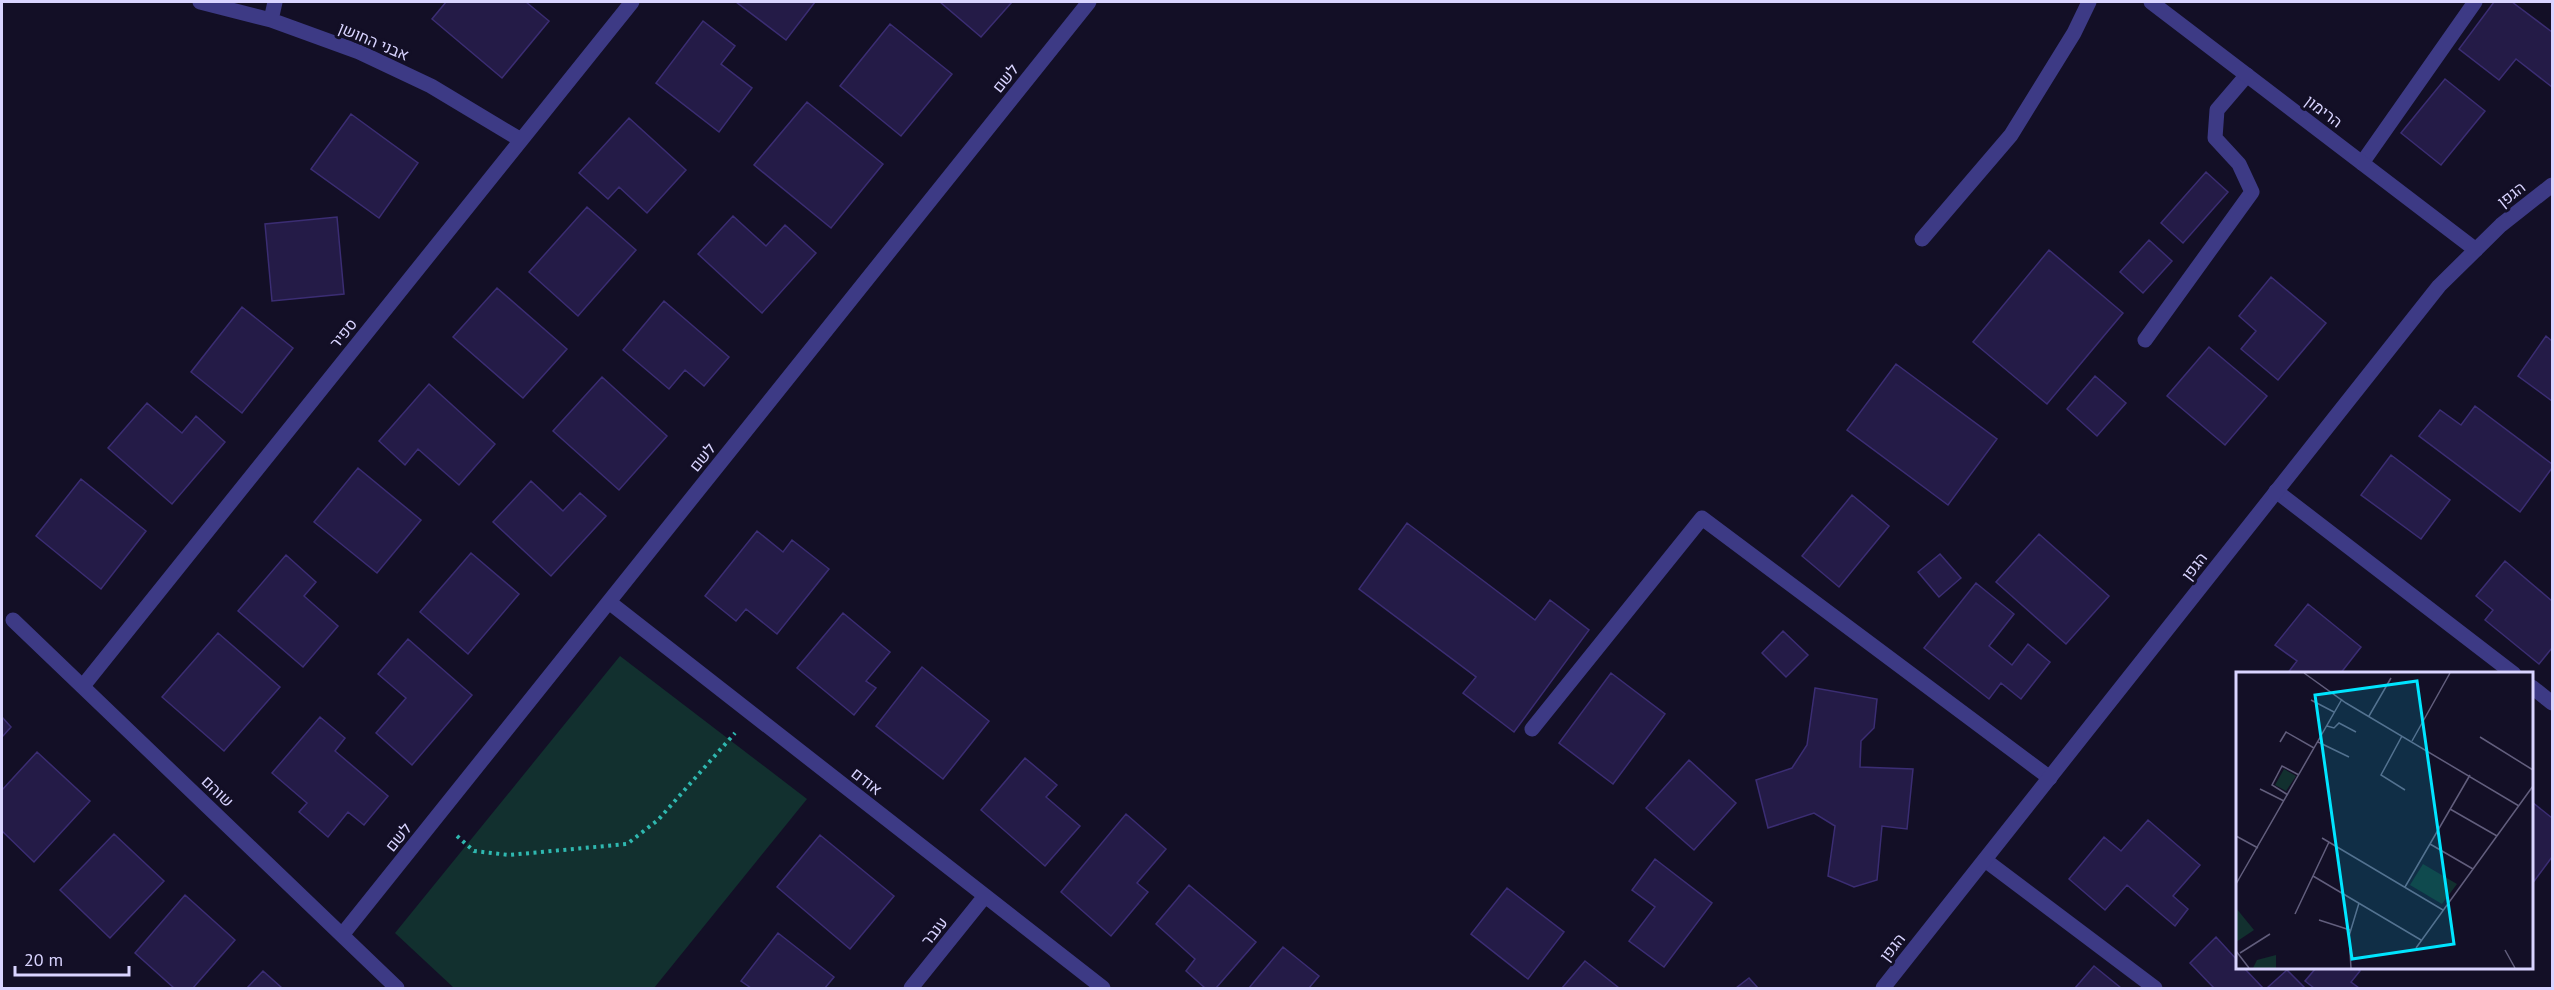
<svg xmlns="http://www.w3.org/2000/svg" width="2554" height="990" font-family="'PT Sans',Heebo,sans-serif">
  <rect width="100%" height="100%" fill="#130f26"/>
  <path fill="#12302f" d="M620 656 807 799 654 988H454L395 933Z"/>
  <path fill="#241b47" stroke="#3b2d73" stroke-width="1.5" d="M446 2H526L549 21 502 78 432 19Z
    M736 2H815L786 40Z
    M940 2H1012L981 37Z
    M2494 2H2512L2552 32V87L2516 59 2499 80 2459 49Z
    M703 21 735 46 721 64 752 88 719 132 656 83Z
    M890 24 952 74 901 136 840 86Z
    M2445 79 2485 111 2441 165 2401 133Z
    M807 102 883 164 831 228 754 165Z
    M351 114 418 163 379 218 311 169Z
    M629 118 686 170 647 213 619 187 608 199 579 173Z
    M2206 172 2228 192 2183 243 2161 223Z
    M587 207 636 250 578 316 529 272Z
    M733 216 766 246 785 225 816 253 762 313 698 254Z
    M337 217 344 294 272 301 265 224Z
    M2149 240 2172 261 2143 293 2120 272Z
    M2049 250 2123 313 2047 404 1973 342Z
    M2271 277 2326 323 2278 380 2241 349 2256 331 2239 316Z
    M497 288 567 349 523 398 453 337Z
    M664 301 729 357 704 386 685 370 669 389 623 350Z
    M242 307 293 348 242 413 191 372Z
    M2546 336 2552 341V401L2518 376Z
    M2209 347 2267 396 2225 445 2167 396Z
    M1896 364 1997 439 1948 505 1847 430Z
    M2095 376 2126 403 2097 436 2067 409Z
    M602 377 667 436 619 490 553 431Z
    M429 384 495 444 459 485 418 449 405 465 379 441Z
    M147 403 182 433 196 416 225 442 172 504 108 448Z
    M2475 406 2552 464V468L2520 512 2419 436 2440 410 2461 425Z
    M2391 455 2450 500 2421 539 2361 495Z
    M358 468 421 520 377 573 314 522Z
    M81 479 146 531 101 589 36 536Z
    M531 481 563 511 580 493 606 516 551 576 493 522Z
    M1852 495 1889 526 1839 587 1802 556Z
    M1407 523 1535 620 1550 600 1589 630 1514 732 1463 693 1476 677 1359 589Z
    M757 531 783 552 792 540 829 569 777 634 746 609 736 621 705 596Z
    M2039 534 2109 596 2066 644 1996 582Z
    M471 553 519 594 468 654 420 612Z
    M1940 554 1961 578 1939 597 1918 572Z
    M286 555 316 582 304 596 338 626 303 667 238 611Z
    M2505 561 2552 601V648L2539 664 2485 620 2493 610 2476 596Z
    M1976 583 2014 614 1989 646 2012 665 2028 644 2050 662 2021 699 2001 683 1989 699 1924 648Z
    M2308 604 2361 647 2340 674H2287L2297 661 2275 645Z
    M843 613 890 652 866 681 876 688 854 715 797 668Z
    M1783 631 1808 655 1786 677 1762 653Z
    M218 633 280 687 224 751 162 697Z
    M408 639 472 695 412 765 376 733 406 698 378 674Z
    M922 667 989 721 943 779 876 726Z
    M1611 673 1665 714 1613 784 1559 743Z
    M1815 688 1877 699 1874 728 1861 741 1860 767 1913 769 1907 829 1882 826 1877 880 1854 887 1828 876 1835 826 1814 813 1768 828 1756 780 1792 768 1807 745Z
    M2 717 11 727 2 737Z
    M320 717 345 738 335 751 388 796 364 825 348 812 328 837 299 812 307 803 272 773Z
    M37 752 90 801 34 862 2 831V790Z
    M1025 758 1057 785 1046 797 1080 826 1045 866 981 810Z
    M1689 760 1736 803 1694 850 1646 808Z
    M2532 802 2552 818V857L2532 884Z
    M1126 814 1166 849 1137 883 1148 892 1111 936 1061 892Z
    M2148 820 2200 865 2173 896 2188 909 2175 926 2127 885 2105 910 2069 879 2104 837 2121 851Z
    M114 834 164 881 110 938 60 890Z
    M820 835 894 896 850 949 777 887Z
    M1655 859 1712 903 1664 967 1629 941 1655 907 1632 890Z
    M1189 885 1256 942 1216 988H1205L1186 971 1195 959 1156 924Z
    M1507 888 1564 932 1528 979 1471 934Z
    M185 895 235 940 193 988H174L135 953Z
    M778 933 834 977 825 988H751L741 981Z
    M2216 937 2238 961V968H2244L2263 988H2214L2190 963Z
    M1283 947 1319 976 1309 988H1249Z
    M1585 961 1619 988H1562Z
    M2094 966 2121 988H2075Z
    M2316 968H2356L2360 971 2351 982 2359 988H2314L2305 981Z
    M2287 970 2305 988H2267Z
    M263 971 282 988H247Z
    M1749 978 1758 988H1736Z"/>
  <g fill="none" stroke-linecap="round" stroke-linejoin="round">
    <path stroke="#2fb8b0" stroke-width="4" stroke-dasharray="3 4.5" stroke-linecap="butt" d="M457 836 474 851 509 855 627 844 658 820 735 733"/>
    <path stroke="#3d3a85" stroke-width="15" d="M2362 163 2475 2
      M1922 239 2011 135 2074 33 2089 2
      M2145 340 2252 192 2239 164 2215 138 2217 110 2247 75
      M2276 491 2514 674
      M2532 687 2552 703
      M1532 729 1702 518 2050 778
      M1985 860 2155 988"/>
    <path stroke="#3d3a85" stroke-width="15" d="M200 2 271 20 359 52 431 86 521 140
      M2151 2 2476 250
      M271 20 275 2
      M609 602 1103 988
      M13 620 397 988
      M83 686 632 2
      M342 935 1089 2
      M911 988 985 896
      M1883 988 2439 286 2501 225 2552 185"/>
  </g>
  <g text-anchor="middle" stroke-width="6" stroke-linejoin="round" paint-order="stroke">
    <g font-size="16" fill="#d9d4ff" stroke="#130f26">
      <text transform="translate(374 41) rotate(23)" y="6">אבני החושן</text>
      <text transform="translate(1005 78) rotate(-51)" y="6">לשם</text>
      <text transform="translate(2324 111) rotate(37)" y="6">הרימון</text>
      <text transform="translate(2511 194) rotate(-38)" y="6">הגפן</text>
      <text transform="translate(343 333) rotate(-51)" y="6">ספיר</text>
      <text transform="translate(702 457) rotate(-51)" y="6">לשם</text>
      <text transform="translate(2194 566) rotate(-52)" y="6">הגפן</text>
      <text transform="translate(867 781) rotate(38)" y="6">אודם</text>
      <text transform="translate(218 791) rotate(44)" y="6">שוהם</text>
      <text transform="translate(398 837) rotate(-51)" y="6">לשם</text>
      <text transform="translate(934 931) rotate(-52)" y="6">ענבר</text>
      <text transform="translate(1892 947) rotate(-52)" y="6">הגפן</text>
    </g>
  </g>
  <g transform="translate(2236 672)">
    <rect width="297" height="297" fill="#130f26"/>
    <path d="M48 97 60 104 50 119 39 113ZM187 192 221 212 206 232 174 213ZM0 236 18 258 0 270ZM40 283V296H17L21 288Z" fill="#12302f"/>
    <path fill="none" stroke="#625e7d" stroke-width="1.5" d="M68 1 110 31 283 134M75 28 98 40M133 44 155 6M91 54 98 56 103 51 120 60M166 64 145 103 169 118M244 65 297 98M176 69 214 1M44 70 50 60 78 76M82 70 113 85M24 117 48 129M52 123 36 113 46 94 63 103M214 137 261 164M0 164 22 176M86 166 207 238M194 172 237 197M77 204 185 268M0 212 106 27M169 215 234 103M59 242 93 170M83 248 114 258M180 276 297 114M269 278 279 296M0 279 13 296M4 281 34 262M115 296 113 264 123 231"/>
    <path fill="#00e5ff" fill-opacity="0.15" stroke="#00e5ff" stroke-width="3" d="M181 9 218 272 116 287 79 23Z"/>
    <rect width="297" height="297" fill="none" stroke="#d9d4ff" stroke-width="3"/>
  </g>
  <rect width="2554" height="990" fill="none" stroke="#d9d4ff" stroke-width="6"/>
  <path d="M15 966v9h114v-9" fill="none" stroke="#d9d4ff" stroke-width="3"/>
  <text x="24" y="966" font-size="18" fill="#d9d4ff" stroke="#130f26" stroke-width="4.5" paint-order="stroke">20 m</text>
</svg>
